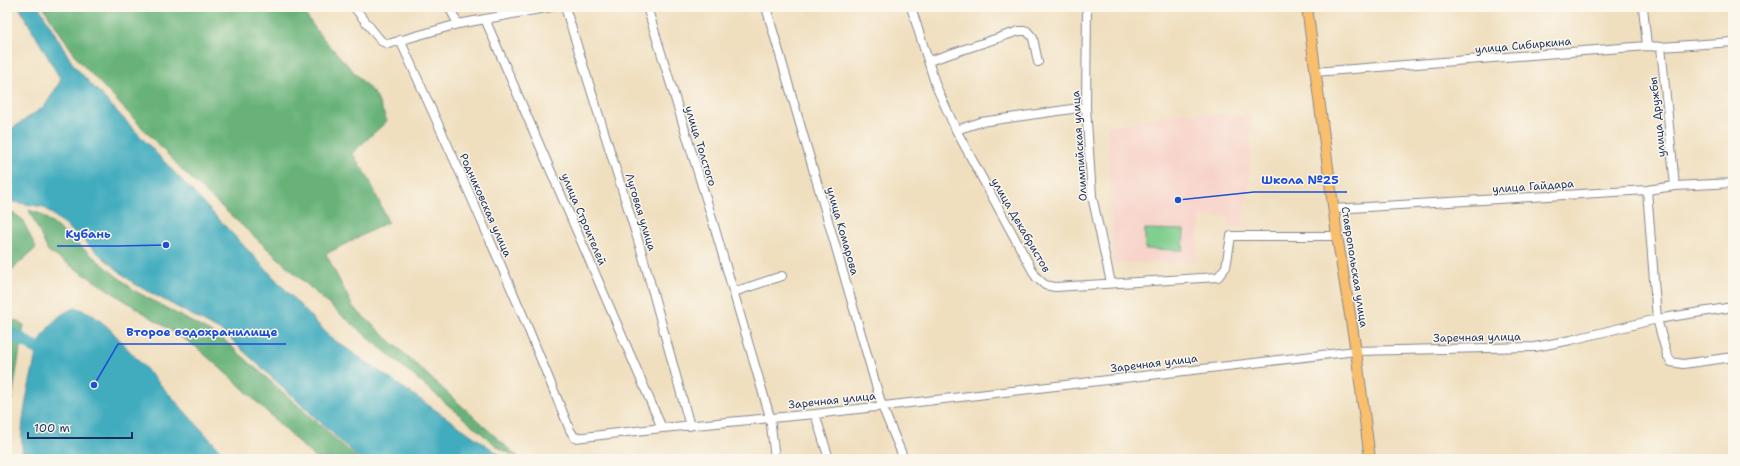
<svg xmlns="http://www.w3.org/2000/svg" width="1740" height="466" font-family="'Shantell Sans',sans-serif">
  <rect width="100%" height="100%" fill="#fbf7ec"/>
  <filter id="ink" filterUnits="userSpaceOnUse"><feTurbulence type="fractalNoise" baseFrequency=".025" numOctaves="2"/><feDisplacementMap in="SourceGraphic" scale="8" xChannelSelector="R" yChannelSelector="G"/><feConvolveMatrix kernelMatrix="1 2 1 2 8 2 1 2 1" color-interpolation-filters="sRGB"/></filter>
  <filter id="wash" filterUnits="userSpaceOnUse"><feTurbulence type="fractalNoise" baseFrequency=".012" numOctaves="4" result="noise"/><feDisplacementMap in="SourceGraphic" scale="16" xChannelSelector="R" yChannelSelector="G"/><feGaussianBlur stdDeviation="0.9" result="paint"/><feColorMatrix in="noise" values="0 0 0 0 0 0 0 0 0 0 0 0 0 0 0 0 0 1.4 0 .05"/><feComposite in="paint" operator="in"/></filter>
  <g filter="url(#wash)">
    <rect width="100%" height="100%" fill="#f0dfbf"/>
    <path fill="#f7d1c8" d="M1178 113 1252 116 1249 183 1241 227H1228L1229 217H1200L1197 262 1113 263 1107 127Z"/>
    <path fill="#80cf8e" stroke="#4e7f76" d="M1145 229 1184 230 1183 250 1145 249Z"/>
    <path fill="#68b279" stroke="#42706c" d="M43 7H300L320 35 376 96 387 121 352 153 370 181 388 222 326 254 353 307 520 459 499 448 325 301 191 179 79 61Z
      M7 209 22 219 36 248 7 274Z
      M29 210 41 214 135 291 223 339 358 459H316L237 383 195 346 48 251Z
      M14 320 24 325 7 429V352Z"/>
    <path fill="#40acbe" stroke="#2e6e8e" d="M19 7H39L74 66 330 337 506 459H360L223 332 133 283 44 207 7 201V128H13L45 106 61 80Z
      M77 308 90 313 108 327 228 459H24C17 434 28 390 34 364 35 358 36 351 38 346 44 331 60 310 77 308Z"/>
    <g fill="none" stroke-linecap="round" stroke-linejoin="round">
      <path stroke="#40acbe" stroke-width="13" d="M7 331 26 342
        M33 346 37 348"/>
    </g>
  </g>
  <g filter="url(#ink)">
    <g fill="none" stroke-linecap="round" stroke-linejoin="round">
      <defs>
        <path id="minor" d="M354 7 381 41 388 44 458 24 551 7
          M449 7 458 24
          M565 7 642 253 690 426
          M647 7 708 205 770 417 775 459
          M766 7 882 406 904 459
          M911 7 936 86 956 130 1036 277 1045 285 1055 287 1218 277 1226 267 1231 236H1337
          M1087 7 1086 107 1092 196 1111 283
          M1643 7 1647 46
          M485 19 662 428
          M400 40 468 190 521 311 570 430 575 438 662 428 815 414 1356 351 1535 347 1571 340 1657 319 1733 307
          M1661 47 1675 186
          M929 61 1019 31H1027L1033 38 1038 62
          M1315 72 1647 46 1661 47 1733 42
          M956 130 981 122 1086 107
          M1647 190 1657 319 1667 355 1671 362 1683 364 1733 357
          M1334 209 1647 190 1675 186 1733 183
          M734 292 782 276
          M815 414 829 459"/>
        <path id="major" d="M1307 7 1337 236 1356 351 1370 459"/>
      </defs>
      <use href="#minor" stroke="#86878e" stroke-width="10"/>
      <use href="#major" stroke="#86878e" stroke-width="12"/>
      <use href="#minor" stroke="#fff" stroke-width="8"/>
      <use href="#major" stroke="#f9bf6d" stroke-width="10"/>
    </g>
  </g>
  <g text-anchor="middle" stroke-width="3" stroke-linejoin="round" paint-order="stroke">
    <g font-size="11" fill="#1b2f5e" stroke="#fbf7ec">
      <text transform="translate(1523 45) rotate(-5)" y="4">улица Сибиркина</text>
      <text transform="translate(1657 117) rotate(-96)" y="4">улица Дружбы</text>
      <text transform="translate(701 146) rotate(73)" y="4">улица Толстого</text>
      <text transform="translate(1079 146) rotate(-94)" y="4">Олимпийская улица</text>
      <text transform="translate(1533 186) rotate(-4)" y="4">улица Гайдара</text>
      <text transform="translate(486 205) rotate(66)" y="4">Родниковская улица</text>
      <text transform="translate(641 212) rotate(73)" y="4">Луговая улица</text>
      <text transform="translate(584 219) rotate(67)" y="4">улица Строителей</text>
      <text transform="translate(1021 225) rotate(60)" y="4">улица Декабристов</text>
      <text transform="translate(843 231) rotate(74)" y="4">улица Комарова</text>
      <text transform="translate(1355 267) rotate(81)" y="4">Ставропольская улица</text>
      <text transform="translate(1477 337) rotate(-1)" y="4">Заречная улица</text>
      <text transform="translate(1154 363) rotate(-7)" y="4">Заречная улица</text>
      <text transform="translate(832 400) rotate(-6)" y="4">Заречная улица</text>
    </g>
  </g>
  <path fill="none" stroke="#1d4ed8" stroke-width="1.5" d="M1178 200L1254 192H1347M166 245L118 246H57M94 385L118 344H286"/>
  <g fill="#1d4ed8" stroke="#fbf7ec" stroke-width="1.5">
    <circle cx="1178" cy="200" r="4"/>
    <circle cx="166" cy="245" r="4"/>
    <circle cx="94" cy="385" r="4"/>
  </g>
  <g font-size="12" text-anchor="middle" font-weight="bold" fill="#1d4ed8" stroke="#fbf7ec" stroke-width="3" stroke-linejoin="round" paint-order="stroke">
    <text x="1300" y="184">Школа №25</text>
    <text x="88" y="238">Кубань</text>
    <text x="202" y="336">Второе водохранилище</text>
  </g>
  <rect width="1740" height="466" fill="none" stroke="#fbf7ec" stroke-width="24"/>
  <path d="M28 432v6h104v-6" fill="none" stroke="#1b2f5e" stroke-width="2"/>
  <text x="34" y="432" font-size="12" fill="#1b2f5e" stroke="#fbf7ec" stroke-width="3" paint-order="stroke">100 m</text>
</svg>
